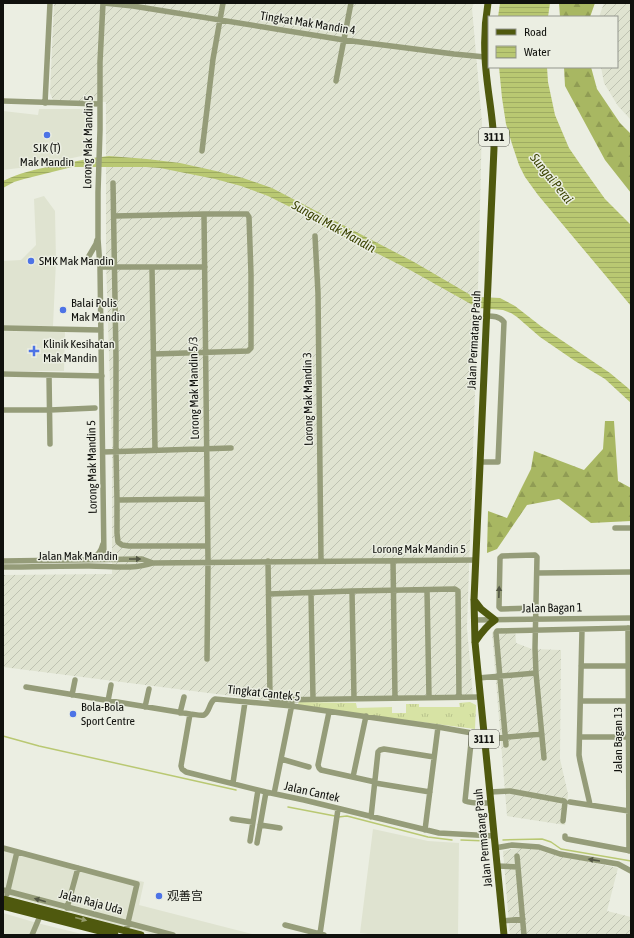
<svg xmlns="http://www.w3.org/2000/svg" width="634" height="938" font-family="'Asap Condensed','Noto Sans SC',sans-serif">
  <defs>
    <pattern id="industrial-furrows" width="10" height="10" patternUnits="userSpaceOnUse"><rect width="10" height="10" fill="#dfe3d0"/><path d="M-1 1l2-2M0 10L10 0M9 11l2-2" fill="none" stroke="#bec2b1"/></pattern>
    <pattern id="grass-tufts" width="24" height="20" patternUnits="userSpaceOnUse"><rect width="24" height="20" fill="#d7e3a4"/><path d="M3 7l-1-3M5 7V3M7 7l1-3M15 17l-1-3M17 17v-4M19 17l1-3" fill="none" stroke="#b8c28c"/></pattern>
    <pattern id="forest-firs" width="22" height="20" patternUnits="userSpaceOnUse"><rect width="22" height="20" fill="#a8b762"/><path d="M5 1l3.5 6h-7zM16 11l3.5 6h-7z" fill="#909c54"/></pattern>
    <pattern id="water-rules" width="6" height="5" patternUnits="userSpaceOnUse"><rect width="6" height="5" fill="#b9c872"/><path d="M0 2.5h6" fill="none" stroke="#9eab62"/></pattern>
  </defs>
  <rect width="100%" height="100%" fill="#ebeee2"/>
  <path fill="#dfe3d0" d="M39 109H90L91 154 35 166 3 170V111L38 115Z
    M44 196 55 211 56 261 53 326H3V261L21 260 36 245 34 199Z
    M3 331 65 332 64 371H3Z
    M373 829 428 841 459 843 458 935H376L360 933Z
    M3 847 144 882 139 905 256 935H154L3 894Z
    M3 913 37 923 86 935H3Z"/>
  <path fill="url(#industrial-furrows)" d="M54 3H474L472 8 482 122 477 333 467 628 473 697 272 701 3 667V575L112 574V447L106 262V102L53 100 50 93Z
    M604 3H631V120L618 106 604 83 601 67H617V17H599Z
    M496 628H515L516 643 532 649 561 650 560 759 568 794 565 825 507 816 492 633Z
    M530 847 557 855 618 868 607 911 631 917V935H510L503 851 516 848Z"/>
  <path fill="url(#grass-tufts)" d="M299 702 356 703 357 708 392 707V713H406V704H419V707H460L459 703 470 702 476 705 475 729 297 706Z"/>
  <path fill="url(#forest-firs)" d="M559 3H595L590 17H560Z
    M564 67H591L597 89 620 123 631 134V193L605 160 565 86Z
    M605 421H614L618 481 631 488V521L591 523 559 499 527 505 497 549 487 553 488 511 507 518 520 491 531 469 534 451 584 470 603 449Z"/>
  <path fill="url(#water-rules)" d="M500 3H550L548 17H498Z
    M499 67H547L548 82 555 115 569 148 580 164 605 199 631 225V306L538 195 525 177 519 165 512 144 506 124 502 98Z
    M109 156 147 159 180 163 216 171 243 178 272 188 414 262 474 297 500 298 515 306 542 327 610 373 628 388 631 391V403L605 379 575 361 540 337 517 317 511 313 503 310 478 308 410 270 325 227 310 217 268 196 241 186 215 179 160 168 146 167H72L24 179 14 182 3 188V181C19 173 36 169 53 166 72 162 90 158 109 156Z"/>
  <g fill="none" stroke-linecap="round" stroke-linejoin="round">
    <path stroke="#b9c872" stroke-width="1.5" d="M3 736 39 746 236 790
      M288 807 335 816
      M338 817 347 816 428 837 452 840
      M461 840 487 841
      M503 840 542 839 551 842 561 849 631 861"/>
    <path stroke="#959c79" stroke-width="5.5" d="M103 3 100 62V130L98 192V239L100 267 104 559
      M104 3 133 6 344 40 454 54 485 57
      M336 81 351 3
      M3 101 100 104
      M45 103 50 3
      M202 151 213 59 223 3
      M113 183 116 357V451L117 500V533L118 542 122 545 129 546H207
      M204 214 208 562 207 659
      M114 216 204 214H247L249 217 251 274V348L248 351 154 354
      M315 236 318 293 321 561
      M89 256 96 244 97 240
      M100 267H205
      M152 267 155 450
      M3 328 101 330
      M3 374 102 376
      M49 375 50 444
      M3 410H50L95 408
      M103 452 231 448
      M480 462H498L504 322C499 316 493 316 487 316
      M117 500 207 499
      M615 528H631
      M91 559C98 555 101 552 103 544
      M3 561 142 559 153 563 475 560
      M268 561 270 697 273 700 480 697
      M393 561 395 698
      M3 567C32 567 60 566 89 566 110 566 133 570 153 563
      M537 573 631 572
      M427 590 429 697
      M352 591 354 699
      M311 593 313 699
      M269 594 352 591 455 589 458 591 459 697
      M536 608 501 609 499 607 500 558 502 556 535 555 537 557 535 648 536 673 544 758
      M474 620 631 618
      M628 628 629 851
      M582 630 579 755 580 761 589 800 590 805
      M581 666H628
      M478 678 536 673
      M26 687 190 714C194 714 200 716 204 715 210 712 209 702 215 699L292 706 438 727 472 733H484
      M72 695 75 680
      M108 701 111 685
      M581 701H629
      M145 707 149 689
      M329 712 318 765 319 768 321 770 375 782
      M180 713 184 697
      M190 714 181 766 182 769 186 772 266 792 304 800 439 833 494 836
      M472 733 465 801C473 804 482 803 491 803
      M580 737H629
      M484 739 542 734
      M506 745 496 633 497 631 631 628
      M281 759 309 767
      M353 777 366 716
      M233 783 245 702
      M375 783 430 792
      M490 792 510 791 564 801 565 802 563 821
      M274 794 292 704
      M570 802 629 811
      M371 817 378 752 380 750 384 749 434 757
      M232 819 253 822
      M260 825 280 828
      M425 830 438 727
      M565 836V838L567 839 631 851
      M250 841 258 790
      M257 843 266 792
      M3 848 137 884 126 931
      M495 848 512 845 539 847 560 854 618 864 631 871
      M517 856 524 935
      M497 866 518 867
      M3 890 173 935
      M7 894 17 852
      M67 908 78 868
      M502 921 523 919
      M285 925 324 935
      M320 934 338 809
      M32 935 40 916"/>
    <path stroke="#4f590e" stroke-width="7" d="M488 3C485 21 484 38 485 56 486 87 494 117 494 148L474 600 475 642 504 935
      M474 600 481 609 495 620C486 626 481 633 475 642
      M3 899 141 935
      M3 906 115 935"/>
  </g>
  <defs><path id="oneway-solid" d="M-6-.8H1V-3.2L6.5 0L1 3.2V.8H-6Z"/></defs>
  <g fill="#525643">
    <use href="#oneway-solid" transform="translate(135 559)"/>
    <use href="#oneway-solid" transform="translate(499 592) rotate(-88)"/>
    <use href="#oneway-solid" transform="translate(594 860) rotate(-171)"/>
    <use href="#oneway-solid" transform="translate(40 900) rotate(-164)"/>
  </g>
  <use fill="#959c6d" href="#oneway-solid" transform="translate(81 919) rotate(15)"/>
  <g fill="#4d73e6" stroke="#ebeee2" stroke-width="1.5">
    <circle cx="47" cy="135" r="4"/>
    <circle cx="31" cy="261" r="4"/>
    <circle cx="63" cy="310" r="4"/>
    <path d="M32 345h4v4h4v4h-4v4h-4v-4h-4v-4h4z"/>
    <circle cx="73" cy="714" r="4"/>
    <circle cx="159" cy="896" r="4"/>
  </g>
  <g text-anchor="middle" stroke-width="3" stroke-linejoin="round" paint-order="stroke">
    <g fill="#ebeee2" stroke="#52534d" stroke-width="1">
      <rect x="479" y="128" width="30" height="18" rx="3"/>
      <rect x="469" y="730" width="30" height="18" rx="3"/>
    </g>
    <g font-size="11" font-weight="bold" fill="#10110d">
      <text x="494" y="141">3111</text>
      <text x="484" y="743">3111</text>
    </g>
    <g font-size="12" fill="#10110d" stroke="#ebeee2">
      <text transform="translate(308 23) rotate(9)" y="4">Tingkat Mak Mandin 4</text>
      <text transform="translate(88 142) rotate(-89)" y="4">Lorong Mak Mandin 5</text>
      <text transform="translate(474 340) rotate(-87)" y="4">Jalan Permatang Pauh</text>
      <text transform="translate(194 388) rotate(-91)" y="4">Lorong Mak Mandin 5/3</text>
      <text transform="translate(308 399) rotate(-91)" y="4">Lorong Mak Mandin 3</text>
      <text transform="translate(92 467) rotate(-91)" y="4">Lorong Mak Mandin 5</text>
      <text x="419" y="553">Lorong Mak Mandin 5</text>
      <text x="78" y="560">Jalan Mak Mandin</text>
      <text transform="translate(552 608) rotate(-1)" y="4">Jalan Bagan 1</text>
      <text transform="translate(264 693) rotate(6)" y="4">Tingkat Cantek 5</text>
      <text transform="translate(618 740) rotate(-90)" y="4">Jalan Bagan 13</text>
      <text transform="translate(312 792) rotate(13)" y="4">Jalan Cantek</text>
      <text transform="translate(483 838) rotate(-96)" y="4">Jalan Permatang Pauh</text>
      <text transform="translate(91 902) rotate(15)" y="4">Jalan Raja Uda</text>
    </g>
    <g font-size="12" fill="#10110d" stroke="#ebeee2" text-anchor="start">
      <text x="47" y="152" text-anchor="middle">SJK (T)<tspan x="47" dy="14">Mak Mandin</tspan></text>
      <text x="39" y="265">SMK Mak Mandin</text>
      <text x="71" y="307">Balai Polis<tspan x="71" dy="14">Mak Mandin</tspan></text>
      <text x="43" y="348">Klinik Kesihatan<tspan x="43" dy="14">Mak Mandin</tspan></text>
      <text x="81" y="711">Bola-Bola<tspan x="81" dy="14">Sport Centre</tspan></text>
      <text x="167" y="900">观善宫</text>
    </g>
    <g font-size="13" font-style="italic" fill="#3a4200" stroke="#ebeee2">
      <text transform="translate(552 178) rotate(51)" y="5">Sungai Perai</text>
      <text transform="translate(334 226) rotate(29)" y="5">Sungai Mak Mandin</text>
    </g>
  </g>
  <rect width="634" height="938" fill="none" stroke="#10110d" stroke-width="8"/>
  <rect x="488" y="16" width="130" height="52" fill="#ebeee2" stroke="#93968d"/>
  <rect x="496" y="29" width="20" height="6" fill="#4f590e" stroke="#93968d"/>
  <text x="524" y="36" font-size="12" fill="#10110d">Road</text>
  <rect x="496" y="46" width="20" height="12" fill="url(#water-rules)" stroke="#93968d"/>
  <text x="524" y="56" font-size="12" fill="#10110d">Water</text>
</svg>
